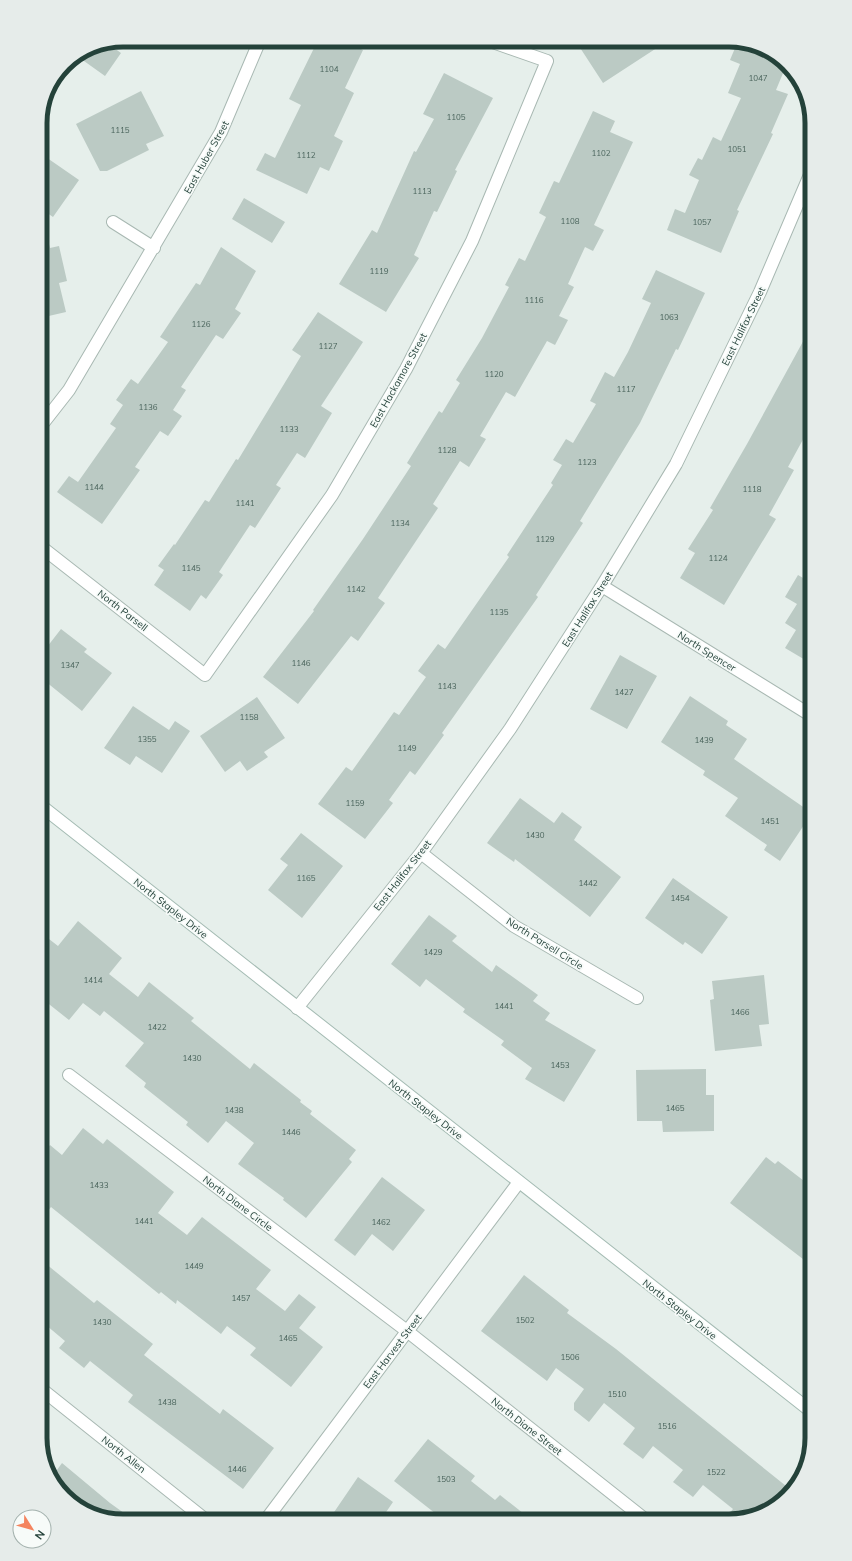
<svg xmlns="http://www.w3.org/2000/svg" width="852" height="1561" font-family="Mulish,sans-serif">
  <rect width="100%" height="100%" fill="#e6efeb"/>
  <path fill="#bbcac4" d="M318 40H342L363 50 345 88 354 93 334 136 343 141 329 171 320 167 307 194 256 170 265 153 275 158 301 105 289 99Z
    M575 40H669L603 83Z
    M738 41 779 57 786 66 776 90 788 94 771 133 773 134 737 210 739 211 721 253 667 230 675 209 685 213 699 180 689 175 698 158 702 160 713 137 721 141 741 98 728 93 740 64 730 60Z
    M107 43 121 53 105 76 77 56 91 46Z
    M444 73 493 98 455 170 457 171 437 212 434 211 414 255 419 258 386 312 339 284 372 230 377 233 414 151 416 152 434 119 423 114Z
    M141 91 164 136 146 144 149 150 107 171H100L76 124Z
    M593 111 615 121 610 132 633 142 594 225 604 230 593 251 585 247 568 284 574 287 559 316 568 320 555 345 547 341 515 397 506 392 480 436 486 439 469 467 460 461 433 504 438 508 378 598 385 603 358 641 351 636 298 704 263 677 314 611 313 610 363 539 411 466 407 463 439 411 442 413 460 383 456 380 482 338 509 287 505 285 519 258 525 261 546 217 539 213 554 181 559 183Z
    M40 153 79 180 53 217 40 208Z
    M244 198 285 222 272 243 232 219Z
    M47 236 50 248 59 246 67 281 59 283 66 312 40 318V237Z
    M221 247 256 271 235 309 241 313 223 339 216 335 181 387 186 390 173 410 182 416 168 436 160 431 135 467 140 470 102 524 57 492 69 476 78 482 116 428 110 424 123 405 116 400 131 379 138 384 168 342 160 337 196 283 200 285Z
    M656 270 705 293 678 350 676 349 640 423 580 521 583 523 536 595 538 597 442 733 444 735 415 775 410 771 389 800 393 803 365 839 318 804 346 767 352 771 394 712 399 715 426 677 418 671 438 644 445 649 509 557 507 555 553 485 551 483 562 465 553 460 566 439 573 443 596 404 590 401 605 372 614 377 628 352 651 303 642 299Z
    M318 312 363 342 321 406 332 413 305 458 297 453 276 485 281 488 255 528 250 525 219 572 223 575 206 599 201 595 190 611 154 585 164 570 158 566 174 544 175 545 205 500 209 502 236 459 238 460 301 356 292 350Z
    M812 325V423L788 467 794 470 769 515 776 519 724 605 680 578 695 553 688 549 713 510 710 508 747 444Z
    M798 575 810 582 812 579V664L785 648 796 630 785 623 797 604 785 597Z
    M61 629 87 649 84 652 112 673 82 711 40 677V656Z
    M620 655 657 676 627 729 590 709Z
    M690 696 728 721 726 725 747 739 734 759 812 813 780 861 764 850 767 845 725 816 738 798 703 775 705 771 661 742Z
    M257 697 285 738 264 752 268 757 247 771 240 761 225 772 200 736Z
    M133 706 169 730 175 721 190 731 162 773 136 756 130 765 104 748Z
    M520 798 554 823 562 812 582 827 574 840 621 877 590 917 515 859 514 862 487 843Z
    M301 833 343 866 302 918 268 890 288 865 280 859Z
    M673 878 728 917 702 954 685 942 683 945 645 918Z
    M429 915 457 936 452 941 492 972 496 965 538 995 533 1001 550 1013 545 1020 596 1050 564 1102 525 1079 532 1068 501 1045 504 1041 463 1012 465 1009 426 979 420 987 391 964Z
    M78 921 122 958 109 974 138 997 149 982 194 1018 191 1021 250 1069 254 1063 301 1100 300 1102 312 1111 310 1114 356 1150 349 1159 352 1162 306 1218 283 1200 284 1198 238 1164 254 1143 226 1121 208 1143 186 1125 188 1122 144 1087 146 1083 125 1066 144 1043 104 1011 100 1016 83 1003 69 1020 40 997V932L58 946Z
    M764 975 769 1024 759 1025 762 1046 715 1051 710 1000 714 999 712 981Z
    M706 1069V1095H714V1131L663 1132 662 1121H637L636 1070Z
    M83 1128 103 1144 107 1139 174 1192 158 1213 187 1235 202 1217 271 1270 256 1289 285 1311 299 1294 316 1307 299 1328 323 1347 291 1387 250 1355 256 1348 227 1326 221 1334 177 1300 176 1304 161 1292 159 1294 51 1207 40 1221V1158L50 1145 62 1155Z
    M766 1157 775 1164 778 1161 812 1187V1266L730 1203Z
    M382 1177 425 1210 393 1251 372 1234 355 1256 334 1240Z
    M40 1259 94 1303 97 1300 153 1344 144 1355 220 1414 223 1409 274 1448 243 1489 128 1402 133 1395 90 1361 84 1368 59 1348 65 1341 40 1320Z
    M524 1275 569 1310 567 1313 616 1349 791 1490 761 1515 723 1521 733 1509 703 1485 693 1497 673 1482 683 1470 653 1446 643 1459 623 1444 635 1428 604 1403 589 1422 574 1410V1403L584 1389 556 1368 547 1381 481 1331Z
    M428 1439 475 1476 471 1481 495 1500 500 1495 533 1521H445L394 1481Z
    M62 1463 110 1503 135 1521H118L77 1507 52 1477Z
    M358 1477 393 1502 380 1521H328Z"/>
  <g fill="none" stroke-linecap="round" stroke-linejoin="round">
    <defs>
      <path id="minor" d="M113 222 154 248
        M40 427 69 390 221 132 260 40
        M40 546 205 675 332 495 406 369 472 241 547 61 487 40
        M602 586 812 716
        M421 853 514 926 637 998
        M297 1008 421 853 510 729 602 586 676 464 760 292 812 170
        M69 1075 407 1331 647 1521
        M40 1388 207 1521
        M265 1521 519 1182"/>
      <path id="secondary" d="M40 805 812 1412"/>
    </defs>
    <use href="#minor" stroke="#a8b8b2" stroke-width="14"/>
    <use href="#secondary" stroke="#a4bbb3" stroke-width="14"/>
    <use href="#minor" stroke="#fff" stroke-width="12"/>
    <use href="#secondary" stroke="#fff" stroke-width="12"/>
  </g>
  <g text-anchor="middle" stroke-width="3.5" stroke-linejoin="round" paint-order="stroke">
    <g font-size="8" fill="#4a645c">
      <text x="329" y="72">1104</text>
      <text x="758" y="81">1047</text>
      <text x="456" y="120">1105</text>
      <text x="120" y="133">1115</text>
      <text x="737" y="152">1051</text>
      <text x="601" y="156">1102</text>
      <text x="306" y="158">1112</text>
      <text x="422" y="194">1113</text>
      <text x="570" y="224">1108</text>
      <text x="702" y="225">1057</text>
      <text x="379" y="274">1119</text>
      <text x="534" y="303">1116</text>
      <text x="669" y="320">1063</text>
      <text x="201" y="327">1126</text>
      <text x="328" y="349">1127</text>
      <text x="494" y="377">1120</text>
      <text x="626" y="392">1117</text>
      <text x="148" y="410">1136</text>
      <text x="289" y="432">1133</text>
      <text x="447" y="453">1128</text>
      <text x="587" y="465">1123</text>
      <text x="94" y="490">1144</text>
      <text x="752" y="492">1118</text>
      <text x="245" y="506">1141</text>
      <text x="400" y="526">1134</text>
      <text x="545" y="542">1129</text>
      <text x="718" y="561">1124</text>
      <text x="191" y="571">1145</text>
      <text x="356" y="592">1142</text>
      <text x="499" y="615">1135</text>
      <text x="301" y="666">1146</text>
      <text x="70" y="668">1347</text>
      <text x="447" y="689">1143</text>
      <text x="624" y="695">1427</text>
      <text x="249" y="720">1158</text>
      <text x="147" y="742">1355</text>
      <text x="704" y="743">1439</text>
      <text x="407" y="751">1149</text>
      <text x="355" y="806">1159</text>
      <text x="770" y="824">1451</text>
      <text x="535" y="838">1430</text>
      <text x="306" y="881">1165</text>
      <text x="588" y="886">1442</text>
      <text x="680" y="901">1454</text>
      <text x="433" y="955">1429</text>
      <text x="93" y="983">1414</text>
      <text x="504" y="1009">1441</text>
      <text x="740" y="1015">1466</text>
      <text x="157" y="1030">1422</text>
      <text x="192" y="1061">1430</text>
      <text x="560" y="1068">1453</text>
      <text x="675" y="1111">1465</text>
      <text x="234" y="1113">1438</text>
      <text x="291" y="1135">1446</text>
      <text x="99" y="1188">1433</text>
      <text x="144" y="1224">1441</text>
      <text x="381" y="1225">1462</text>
      <text x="194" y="1269">1449</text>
      <text x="241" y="1301">1457</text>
      <text x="525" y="1323">1502</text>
      <text x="102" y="1325">1430</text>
      <text x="288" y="1341">1465</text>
      <text x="570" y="1360">1506</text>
      <text x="617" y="1397">1510</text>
      <text x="167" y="1405">1438</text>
      <text x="667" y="1429">1516</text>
      <text x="237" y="1472">1446</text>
      <text x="716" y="1475">1522</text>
      <text x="446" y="1482">1503</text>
    </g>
    <g font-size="10" fill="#24423a" stroke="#f7fbf9">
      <text transform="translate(206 157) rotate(-61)" y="4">East Huber Street</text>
      <text transform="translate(743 326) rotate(-64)" y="4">East Halifax Street</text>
      <text transform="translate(398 380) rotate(-61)" y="4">East Hackamore Street</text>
      <text transform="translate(587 609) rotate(-58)" y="4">East Halifax Street</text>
      <text transform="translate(123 610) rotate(38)" y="4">North Parsell</text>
      <text transform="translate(707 651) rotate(32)" y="4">North Spencer</text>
      <text transform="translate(402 875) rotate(-52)" y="4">East Halifax Street</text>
      <text transform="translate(171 908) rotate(38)" y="4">North Stapley Drive</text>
      <text transform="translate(545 943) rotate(32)" y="4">North Parsell Circle</text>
      <text transform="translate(426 1109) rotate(38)" y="4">North Stapley Drive</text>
      <text transform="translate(238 1203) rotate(37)" y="4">North Diane Circle</text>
      <text transform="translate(680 1309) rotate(38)" y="4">North Stapley Drive</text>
      <text transform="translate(392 1351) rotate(-53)" y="4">East Harvest Street</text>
      <text transform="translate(527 1426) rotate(38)" y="4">North Diane Street</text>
      <text transform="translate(124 1454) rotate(38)" y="4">North Allen</text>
    </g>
  </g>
  <path d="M0 0H852V1561H0ZM123 47H729A76 76 0 0 1 805 123V1438A76 76 0 0 1 729 1514H123A76 76 0 0 1 47 1438V123A76 76 0 0 1 123 47Z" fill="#e6ecea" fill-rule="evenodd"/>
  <path fill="none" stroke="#24423a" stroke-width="5" d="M123 47H729A76 76 0 0 1 805 123V1438A76 76 0 0 1 729 1514H123A76 76 0 0 1 47 1438V123A76 76 0 0 1 123 47Z"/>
  <g transform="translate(32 1529) rotate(127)"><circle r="19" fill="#f7fbf9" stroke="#a3b1ad"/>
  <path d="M0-3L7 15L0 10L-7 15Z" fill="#f4845f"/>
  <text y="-6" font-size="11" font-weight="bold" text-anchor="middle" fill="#24423a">N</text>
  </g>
</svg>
